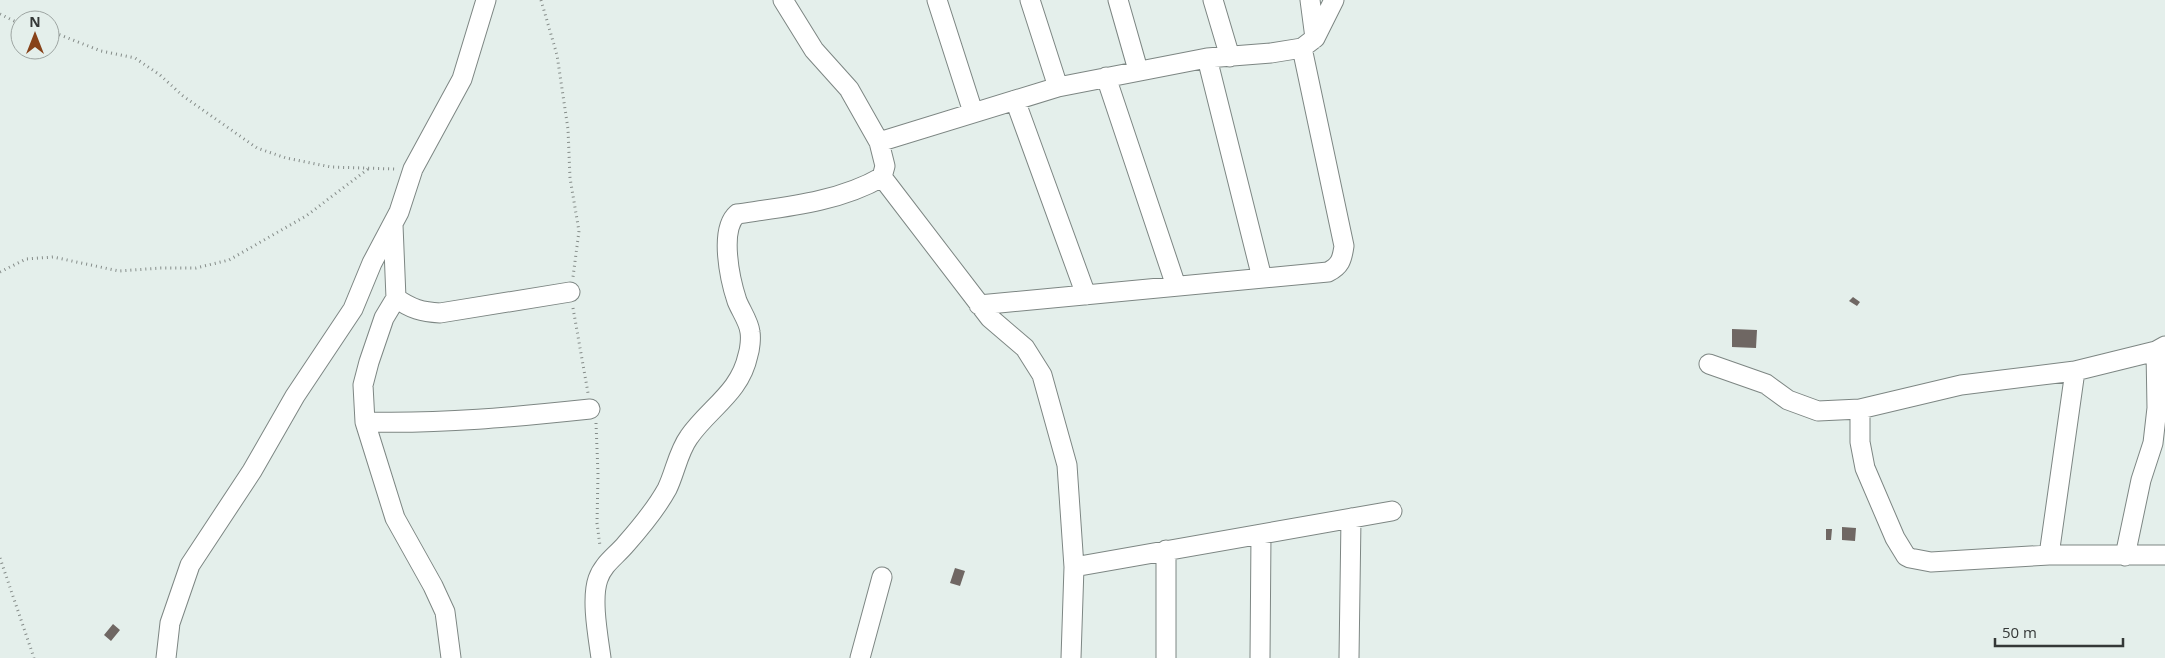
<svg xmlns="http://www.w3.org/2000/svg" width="2165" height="658" font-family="'Open Sans',sans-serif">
  <rect width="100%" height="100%" fill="#e4efeb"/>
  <path fill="#6f6763" d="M1853 297 1860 302 1857 306 1849 301Z
    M1732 329 1757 330 1756 348 1732 347Z
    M1842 527 1856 528 1855 541 1842 540Z
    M1826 529H1832L1831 540H1826Z
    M955 568 965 571 960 586 950 583Z
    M113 624 120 630 111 641 104 635Z"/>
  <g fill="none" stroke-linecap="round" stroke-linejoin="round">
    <defs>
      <path id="minor" d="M937 0 973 112
        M1030 0 1058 87
        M1118 0 1138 70
        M1213 0 1230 57
        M1310 0 1315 38
        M1207 58 1262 278
        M1106 77 1176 286
        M1015 100 1086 295
        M879 142 1058 87 1207 58 1271 53 1302 48 1315 38 1334 0
        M882 177 990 318 1025 348 1042 375 1067 465 1074 567 1071 658
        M393 225 396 298 384 318 369 362 363 385 365 422 395 518 433 586 445 612 451 658
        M396 298C411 309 422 312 440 313L570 292
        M979 305 1328 272C1340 266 1342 260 1344 246L1302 48
        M1709 364 1766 384 1788 400 1818 411 1860 409 1961 385 2075 371 2156 351 2165 346
        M1860 409V442L1865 468 1895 538 1906 556 1910 558 1931 562 2049 555H2165
        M365 422C442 424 514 417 590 409
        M1166 550V658
        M2049 555 2075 371
        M2125 556 2141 480 2153 443 2157 408 2156 351
        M1074 567 1392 511
        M166 658 170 623 190 565 252 471 295 396 353 309 372 263 399 212 413 169 462 79 486 0
        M601 658C598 636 591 599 598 579 603 564 616 556 626 544 641 527 656 509 667 489 675 473 678 452 689 437 709 408 740 393 748 355 750 349 751 338 750 332 749 322 741 311 737 301 730 280 719 230 737 214 785 207 839 202 882 177L885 166 879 142 849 89 814 50 783 0
        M860 658 882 577
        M1260 658 1261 534
        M1349 658 1351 518"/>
    </defs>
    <use href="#minor" stroke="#7d8683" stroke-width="21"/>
    <path stroke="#858c89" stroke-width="3" stroke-dasharray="1 4" stroke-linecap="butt" d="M541 0 557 55 568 129 570 178 579 231 573 277
      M0 14 20 24
      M50 31 101 51 135 58 160 75 183 96 257 148 286 158 331 167 395 169
      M0 272 26 259 53 257 119 271 161 268H196L229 260 306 216 368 169
      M573 308 588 393
      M596 423 598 474 597 523 600 546
      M0 558 34 658"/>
    <use href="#minor" stroke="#fff" stroke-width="19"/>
  </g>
  <g transform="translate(35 35)"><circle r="24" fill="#e4efeb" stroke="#9ea6a3"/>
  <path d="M0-4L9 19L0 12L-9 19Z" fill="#874219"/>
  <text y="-8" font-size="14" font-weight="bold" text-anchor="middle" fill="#343837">N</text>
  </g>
  <path d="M1995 638v8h128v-8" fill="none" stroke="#343837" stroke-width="2.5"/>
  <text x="2002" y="638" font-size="15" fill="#343837" stroke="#e4efeb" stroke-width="4" paint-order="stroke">50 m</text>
</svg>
